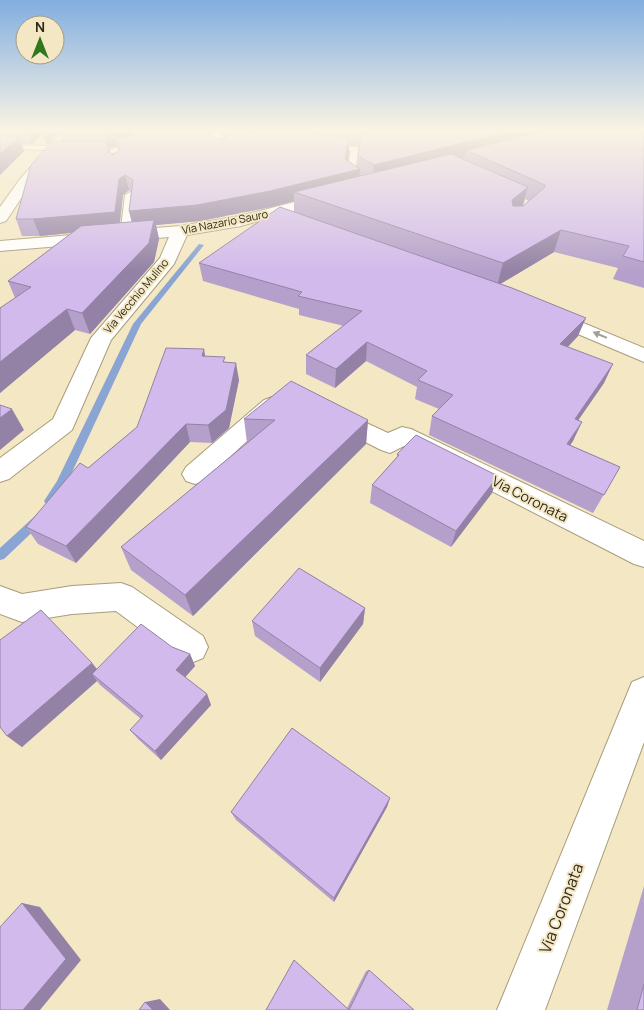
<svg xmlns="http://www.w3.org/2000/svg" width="644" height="1010" font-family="Manrope,sans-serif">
  <rect width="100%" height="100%" fill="#f4e7c4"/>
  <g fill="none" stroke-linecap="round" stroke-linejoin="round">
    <path fill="#8aa4d3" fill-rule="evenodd" d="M199 244 204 245 141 324 67 483 54 504H46L44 501 57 481 133 324Z
      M39 515 43 516 45 519 43 522 4 559 0 560V548L35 516Z"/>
    <defs>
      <path id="service" d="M133 139 140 141 136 148 108 154 104 152 130 144Z
        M322 144 359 147 355 172 364 178V182H358L346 173 351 151 325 148 321 146Z
        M0 145 57 146 61 148 57 150 0 149Z
        M130 192 135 195 130 236 125 239 120 236 125 195Z"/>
      <path id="minor" d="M64 130H77L30 185 6 221 0 223V207L20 179Z
        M207 130H219L227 149 226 152H216Z
        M329 193 334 194 336 197 334 200 241 226 187 235 174 264 111 340 72 430 9 479 0 482V458L53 419 91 338 160 258 169 237 0 251V241L180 226 240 216Z
        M547 308 644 348V362L540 318 537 314 540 310Z
        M272 397 280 400 284 405 280 410 204 481 195 484 186 481 182 474 186 467 264 400Z
        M334 408 388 433 402 427 411 429 644 541V567L634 564 404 446 390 453 381 450 326 422 322 416 326 410Z
        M121 583 132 587 203 636 208 647 203 658 191 663 179 658 116 611 72 614 22 622 0 614V586L22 594 72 586Z
        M644 677V742L545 1010H497L632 682Z"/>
    </defs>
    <use href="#service" stroke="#a89c7b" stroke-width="2"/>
    <use href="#minor" stroke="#a89c7b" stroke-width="2"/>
    <use href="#service" fill="#fff" fill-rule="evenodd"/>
    <use href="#minor" fill="#fff" fill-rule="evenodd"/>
  </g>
  <path fill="#b5a0cb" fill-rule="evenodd" d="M0 130H61L49 144H46L42 134 32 144H21L24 151 0 175Z
    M63 130H209L213 139H225L221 130H644V288L613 279 618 268 554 252 500 284 578 336 568 347 604 383 578 420 573 441 570 445 620 467 593 513 429 435 432 416 439 409 415 399 417 387 366 361 335 388 306 374V355L344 326 299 315V309L203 281 199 263 294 212V201L271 207 200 221 156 225 159 239 154 262 90 334 75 330 0 393V308L15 298 8 281 71 233 40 236H22L16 219 62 141 59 134ZM349 145 359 146 357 167 347 160 349 153ZM117 146 119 151 113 155 110 153 109 148ZM129 190 131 192 129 211 132 222 120 223 123 195ZM525 199 529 201 523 206Z
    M205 356 226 362 239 380 229 428 212 443 190 442 76 563 38 544 26 527 88 468 137 427Z
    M244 419 368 420 366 444 193 616 131 570 121 547 247 443Z
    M397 454 492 493 451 547 370 503 372 485 397 457Z
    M365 608 363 624 320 682 255 636 252 621Z
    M172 647 190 654 195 666 185 677 207 694 211 705 161 760 138 739 130 730 141 719 100 685 97 681 22 747 7 736 92 663 97 669Z
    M390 798 387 807 334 902 236 820 231 812Z
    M644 886V1010H607Z
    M295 961 347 1008 366 971 369 970 414 1010H266Z"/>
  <path fill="#9382a5" d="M27 130H41L42 134 32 144Z
    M44 130H61L49 144Z
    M117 130H131L132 137 120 144 116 139 117 146 109 148 112 160 108 152 104 134Z
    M515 130H544L538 135 466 150 465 157 373 181 374 165Z
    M19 137 24 151 0 175V154Z
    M349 138V153L345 173 360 169 359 184 294 192V201L271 207 200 221 156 225 159 239 154 262 90 334 82 313 133 227 129 211 345 159Z
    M125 175 129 190 123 195 119 228 40 236 33 219 119 179Z
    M528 187 522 208 507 222 512 200Z
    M561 230 554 252 497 286 503 263Z
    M67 309 75 330 0 393V362Z
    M586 318 578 336 552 363 560 344Z
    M367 342 366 361 335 388 336 369Z
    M204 349 207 367 202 356Z
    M236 363 239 380 229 428 212 443 208 425Z
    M613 364 604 383 566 438 575 419Z
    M12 409 24 430 0 450V418Z
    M368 420 366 444 193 616 185 595Z
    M582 422 573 441 558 463 567 444Z
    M186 424 190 442 76 563 66 546Z
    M498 476 492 493 451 547 456 531Z
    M365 608 363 624 320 682V668Z
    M190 654 195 666 182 681 176 670Z
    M92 663 103 677 92 674 97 681 22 747 7 736Z
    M207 694 211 705 161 760 155 751Z
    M390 798 387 807 334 902V898Z
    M22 903 40 907 81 960 40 1010H23Z
    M160 999 170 1010H153L145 1002Z"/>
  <path fill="#d2baec" stroke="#9382a5" d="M63 130H117L104 134H59Z
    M136 130H209L213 139H225L227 134 226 130H312L314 134 349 138 345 159 360 169 270 191 197 205 129 211 133 180 125 175 119 179 115 212 33 219H16L31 165 53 141H102L108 145V152L113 155 119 150 120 144 116 139 133 135Z
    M349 130H515L374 165 358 156 361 132Z
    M541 130H644V262L623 256 629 246 561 230 503 263 294 192 451 154 528 187 512 200 513 206H523L545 187V185L466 150 533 134Z
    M0 136 19 137 0 154Z
    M280 207 512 288 586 318 560 344 613 364 575 419 582 422 567 444 620 467 604 495 432 416 453 395 418 380 427 371 367 342 336 369 306 355 362 311 298 296 302 292 199 263Z
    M154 220 149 243 82 313 67 309 0 362V308L31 287 8 281 81 226Z
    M166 348 204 349 202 356 225 357 223 362 236 363 226 410 208 425 186 424 66 546 26 527 80 463 88 468 137 427Z
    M291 381 368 420 185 595 121 547 275 420 244 419Z
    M0 405 12 409 0 418Z
    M416 435 498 476 456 531 372 485 399 455 397 454Z
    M299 568 365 608 320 668 252 621Z
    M41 610 92 663 7 736 0 727V640Z
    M141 624 172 647 190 654 176 670 207 694 155 751 130 730 143 716 92 674Z
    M292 728 390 798 334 898 231 812Z
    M22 903 66 959 23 1010H0V927Z
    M294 960 349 1010H266Z
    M369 970 414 1010H349Z
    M644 984V1010H637Z
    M145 1002 153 1010H139Z"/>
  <defs><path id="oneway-solid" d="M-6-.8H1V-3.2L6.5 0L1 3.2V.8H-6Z" transform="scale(1.25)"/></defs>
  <use fill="#a19f99" href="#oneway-solid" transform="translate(600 335) rotate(-157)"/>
  <linearGradient id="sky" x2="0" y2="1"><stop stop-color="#82aee0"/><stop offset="0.48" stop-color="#faf4e4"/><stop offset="1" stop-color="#faf4e4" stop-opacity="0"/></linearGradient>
  <rect width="644" height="272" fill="url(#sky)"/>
  <g text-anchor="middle" stroke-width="4" stroke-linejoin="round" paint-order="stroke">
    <g font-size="11" fill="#2f2a1d" stroke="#f4e7c4">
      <text transform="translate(225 222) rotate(-11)" y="4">Via Nazario Sauro</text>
      <text transform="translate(136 296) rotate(-50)" y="4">Via Vecchio Mulino</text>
    </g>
    <g font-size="14" fill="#2f2a1d" stroke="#f4e7c4">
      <text transform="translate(530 499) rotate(27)" y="5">Via Coronata</text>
    </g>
    <g font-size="16" fill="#2f2a1d" stroke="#f4e7c4">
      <text transform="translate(561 908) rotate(-69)" y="6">Via Coronata</text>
    </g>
  </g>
  <g transform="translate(40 40)"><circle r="24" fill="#f4e7c4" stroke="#a59b81"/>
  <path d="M0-4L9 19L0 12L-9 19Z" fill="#2f781d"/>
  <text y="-8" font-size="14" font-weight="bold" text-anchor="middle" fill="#2f2a1d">N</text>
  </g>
</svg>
